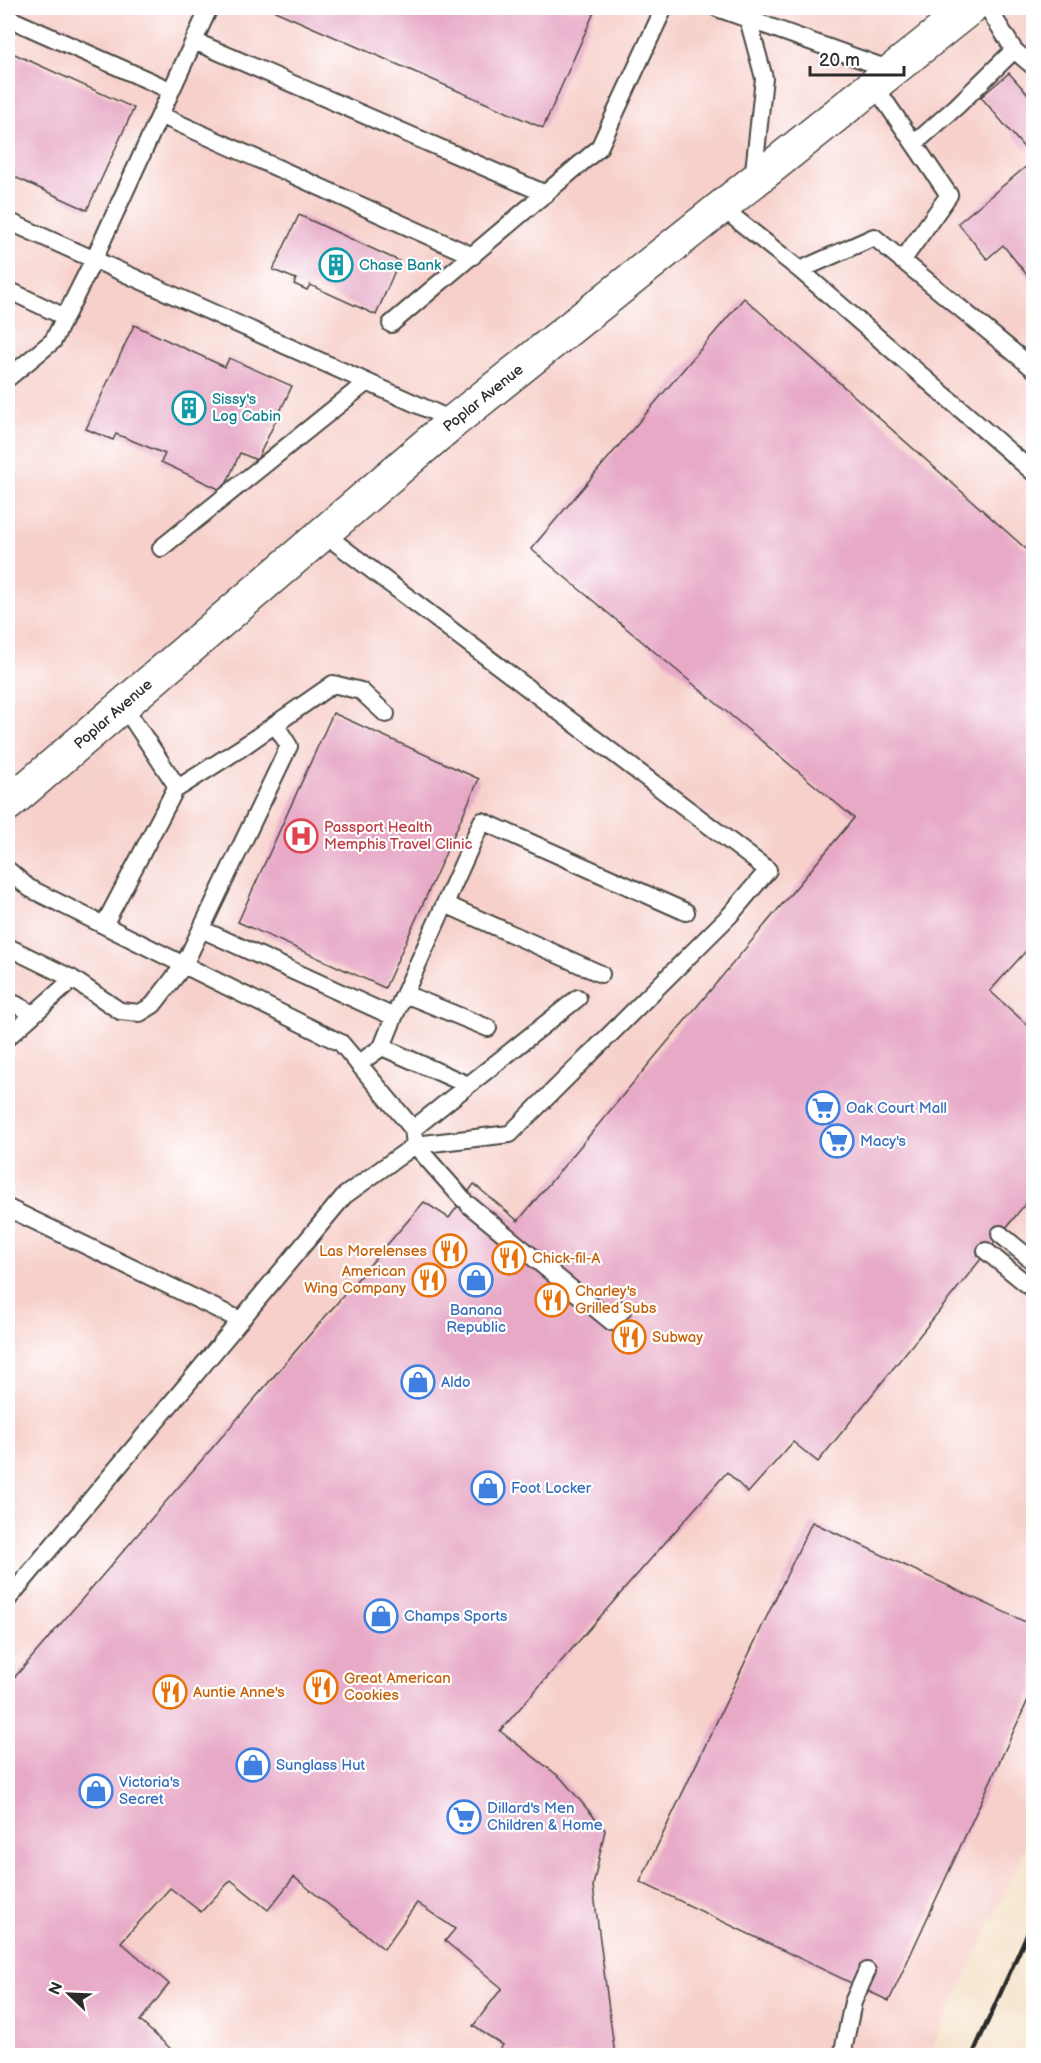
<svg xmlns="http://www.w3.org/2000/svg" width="1041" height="2063" font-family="'Balsamiq Sans',sans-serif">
  <rect width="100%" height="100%" fill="#fff"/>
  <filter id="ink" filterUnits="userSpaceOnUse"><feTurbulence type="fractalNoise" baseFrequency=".0167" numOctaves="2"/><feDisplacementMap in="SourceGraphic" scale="12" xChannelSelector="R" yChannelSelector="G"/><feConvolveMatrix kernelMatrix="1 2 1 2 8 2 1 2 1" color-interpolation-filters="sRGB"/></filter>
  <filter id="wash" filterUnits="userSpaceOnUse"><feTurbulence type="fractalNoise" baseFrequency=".008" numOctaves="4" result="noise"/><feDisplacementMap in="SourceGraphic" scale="24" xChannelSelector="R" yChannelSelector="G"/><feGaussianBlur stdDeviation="1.35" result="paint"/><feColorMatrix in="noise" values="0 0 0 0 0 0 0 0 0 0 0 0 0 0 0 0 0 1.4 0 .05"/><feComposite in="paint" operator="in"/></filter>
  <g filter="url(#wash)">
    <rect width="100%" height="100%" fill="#f5e2c8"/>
    <path fill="#f7d0cb" d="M8 8H1033L1034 1828 929 2055 8 2056Z"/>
    <g id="blocks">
      <path fill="#e7a9c6" d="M276 8H596L543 128 275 11Z
        M8 51 134 108 87 210 8 174Z
        M1009 73 1034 101V143L1026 150 981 97Z
        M1034 160V278L1031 280 1003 245 987 259 958 223Z
        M299 215 399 261 376 315 310 285 307 290 294 284 296 279 273 270Z
        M744 298 1034 556V942L990 991 1034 1031V1193L818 1462 793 1442 748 1493 727 1472 500 1731 561 1778 605 1830 593 1886 615 2056H495L503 2045 473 2026 502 1988 445 1941 455 1929 417 1903 384 1949 294 1877 268 1910 231 1880 201 1912 170 1888 121 1942 169 1984 140 2021 171 2049 166 2056H8V1685L424 1202 449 1218 474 1184 518 1221 854 818 531 549Z
        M134 325 225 367 229 358 292 386 257 460 240 453 223 491 161 462 165 454 116 434 113 440 86 429Z
        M333 713 479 779 385 988 238 922Z
        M812 1522 1034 1626V1687L889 2001 640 1882Z"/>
    </g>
  </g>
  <g filter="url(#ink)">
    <use href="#blocks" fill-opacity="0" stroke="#494643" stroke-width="1.5"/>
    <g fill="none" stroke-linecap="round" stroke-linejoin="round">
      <defs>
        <path id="service" d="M717 8 891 70
          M988 8 1014 50
          M8 18 170 90
          M748 19 764 78 753 180
          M194 41 546 194
          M874 85 949 195 902 261
          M160 115 473 256
          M914 144 957 106 1014 50 1034 67
          M721 207 800 270 874 237 1034 369
          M8 221 454 421
          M800 270 1034 473
          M8 290 65 317
          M391 324 599 148 664 8
          M8 378 53 341 94 259 209 8
          M323 533 768 870 730 915 510 1134 415 1145
          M161 548 367 382
          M123 705 178 788 241 748 333 684 361 691 386 714
          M8 870 29 888 341 1043 413 1129 415 1145 344 1196 8 1599
          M445 904 601 974
          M104 925 177 786
          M201 929 394 1017 382 1047 358 1064
          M8 947 73 979
          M405 994 488 1028
          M15 1004 33 1014
          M394 1017 482 821 686 912
          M8 1037 73 979 120 1011 140 1013 153 1005 184 965 289 746 275 724
          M382 1047 468 1085
          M413 1129 578 998
          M415 1145 463 1199
          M469 1205 612 1322 623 1309
          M8 1208 240 1320
          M1000 1234 1034 1262
          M986 1251 1034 1290
          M842 2056 853 2002 867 1971"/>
        <path id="primary" d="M8 804 454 421 970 8"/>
      </defs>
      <use href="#service" stroke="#494643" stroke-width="20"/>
      <use href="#primary" stroke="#494643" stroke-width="36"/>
      <use href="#service" stroke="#fff" stroke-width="16"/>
      <use href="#primary" stroke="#fff" stroke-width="33"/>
      <path stroke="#2b2b2b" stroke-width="4.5" d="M972 2056 1034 1919"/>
    </g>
  </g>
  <defs>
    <symbol id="building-ring" viewBox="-11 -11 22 22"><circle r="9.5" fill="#fff" stroke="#0f9aa8" stroke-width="1.5"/><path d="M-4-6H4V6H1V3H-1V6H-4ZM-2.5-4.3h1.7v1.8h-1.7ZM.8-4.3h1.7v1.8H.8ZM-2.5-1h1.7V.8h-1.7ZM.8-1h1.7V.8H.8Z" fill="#0f9aa8"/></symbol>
    <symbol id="hospital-ring" viewBox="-11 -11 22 22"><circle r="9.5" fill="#fff" stroke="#e0444e" stroke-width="1.5"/><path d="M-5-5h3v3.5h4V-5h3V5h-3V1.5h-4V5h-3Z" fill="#e0444e"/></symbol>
    <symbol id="supermarket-ring" viewBox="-11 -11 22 22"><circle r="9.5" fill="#fff" stroke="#3f7fe0" stroke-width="1.5"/><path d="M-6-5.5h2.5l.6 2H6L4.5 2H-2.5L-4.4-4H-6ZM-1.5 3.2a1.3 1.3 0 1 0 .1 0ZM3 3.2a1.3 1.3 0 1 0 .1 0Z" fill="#3f7fe0"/></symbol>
    <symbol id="restaurant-ring" viewBox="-11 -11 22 22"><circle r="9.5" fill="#fff" stroke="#e8710a" stroke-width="1.5"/><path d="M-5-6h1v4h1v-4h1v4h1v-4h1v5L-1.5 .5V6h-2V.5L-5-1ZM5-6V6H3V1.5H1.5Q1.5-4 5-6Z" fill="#e8710a"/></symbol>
    <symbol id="shop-ring" viewBox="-11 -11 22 22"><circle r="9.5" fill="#fff" stroke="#3f7fe0" stroke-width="1.5"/><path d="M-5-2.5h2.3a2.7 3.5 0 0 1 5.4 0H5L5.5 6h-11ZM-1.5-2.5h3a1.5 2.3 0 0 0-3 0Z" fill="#3f7fe0"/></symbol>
  </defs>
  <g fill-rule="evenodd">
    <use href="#building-ring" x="317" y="246" width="38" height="38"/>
    <use href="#building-ring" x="170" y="389" width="38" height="38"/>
    <use href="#hospital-ring" x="282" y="817" width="38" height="38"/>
    <use href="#supermarket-ring" x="804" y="1089" width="38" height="38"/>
    <use href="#supermarket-ring" x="818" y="1122" width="38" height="38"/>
    <use href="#restaurant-ring" x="431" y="1232" width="38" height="38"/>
    <use href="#restaurant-ring" x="490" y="1239" width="38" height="38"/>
    <use href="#restaurant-ring" x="410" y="1261" width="38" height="38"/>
    <use href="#shop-ring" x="457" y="1261" width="38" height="38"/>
    <use href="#restaurant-ring" x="533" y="1281" width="38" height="38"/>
    <use href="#restaurant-ring" x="610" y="1318" width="38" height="38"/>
    <use href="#shop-ring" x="399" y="1363" width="38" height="38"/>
    <use href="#shop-ring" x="469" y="1469" width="38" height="38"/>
    <use href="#shop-ring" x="362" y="1597" width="38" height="38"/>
    <use href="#restaurant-ring" x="302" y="1668" width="38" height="38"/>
    <use href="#restaurant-ring" x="151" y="1673" width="38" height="38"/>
    <use href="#shop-ring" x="234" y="1746" width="38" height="38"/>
    <use href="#shop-ring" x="77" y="1772" width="38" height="38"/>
    <use href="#supermarket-ring" x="445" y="1798" width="38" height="38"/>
  </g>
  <g text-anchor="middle" stroke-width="4.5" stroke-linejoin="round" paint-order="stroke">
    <g font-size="15" fill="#0d838f" stroke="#fff" text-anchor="start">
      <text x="359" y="270">Chase Bank</text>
      <text x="212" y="404">Sissy's<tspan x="212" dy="17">Log Cabin</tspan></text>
    </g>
    <g font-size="15" fill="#2b2b2b" stroke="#fff">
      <text transform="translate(483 398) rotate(-39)" y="5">Poplar Avenue</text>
      <text transform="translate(113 714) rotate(-41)" y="5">Poplar Avenue</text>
    </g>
    <g font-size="15" fill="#be3a42" stroke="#fff" text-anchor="start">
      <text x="324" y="832">Passport Health<tspan x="324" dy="17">Memphis Travel Clinic</tspan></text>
    </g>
    <g font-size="15" fill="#366cbe" stroke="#fff" text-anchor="start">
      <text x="846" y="1113">Oak Court Mall</text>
      <text x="860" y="1146">Macy's</text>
      <text x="476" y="1315" text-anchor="middle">Banana<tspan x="476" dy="17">Republic</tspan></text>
      <text x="441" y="1387">Aldo</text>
      <text x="511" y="1493">Foot Locker</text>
      <text x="404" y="1621">Champs Sports</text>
      <text x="276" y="1770">Sunglass Hut</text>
      <text x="119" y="1787">Victoria's<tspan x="119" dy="17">Secret</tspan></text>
      <text x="487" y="1813">Dillard's Men<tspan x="487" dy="17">Children &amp; Home</tspan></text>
    </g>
    <g font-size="15" fill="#c56008" stroke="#fff" text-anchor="start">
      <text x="427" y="1256" text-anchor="end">Las Morelenses</text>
      <text x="532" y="1263">Chick-fil-A</text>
      <text x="406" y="1276" text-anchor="end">American<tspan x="406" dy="17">Wing Company</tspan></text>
      <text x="575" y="1296">Charley's<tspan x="575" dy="17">Grilled Subs</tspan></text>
      <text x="652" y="1342">Subway</text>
      <text x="344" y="1683">Great American<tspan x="344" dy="17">Cookies</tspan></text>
      <text x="193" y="1697">Auntie Anne's</text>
    </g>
  </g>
  <rect width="1041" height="2063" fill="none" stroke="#fff" stroke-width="30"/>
  <g transform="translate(69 1994) rotate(293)" stroke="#ffffff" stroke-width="4.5" paint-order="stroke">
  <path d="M0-4.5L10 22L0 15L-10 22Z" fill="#2b2b2b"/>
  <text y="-9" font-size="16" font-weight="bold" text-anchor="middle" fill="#2b2b2b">N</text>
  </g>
  <path d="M810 66v9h94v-9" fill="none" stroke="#2b2b2b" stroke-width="3"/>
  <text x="819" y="66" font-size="18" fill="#2b2b2b" stroke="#ffffff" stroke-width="4.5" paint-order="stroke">20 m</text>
</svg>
